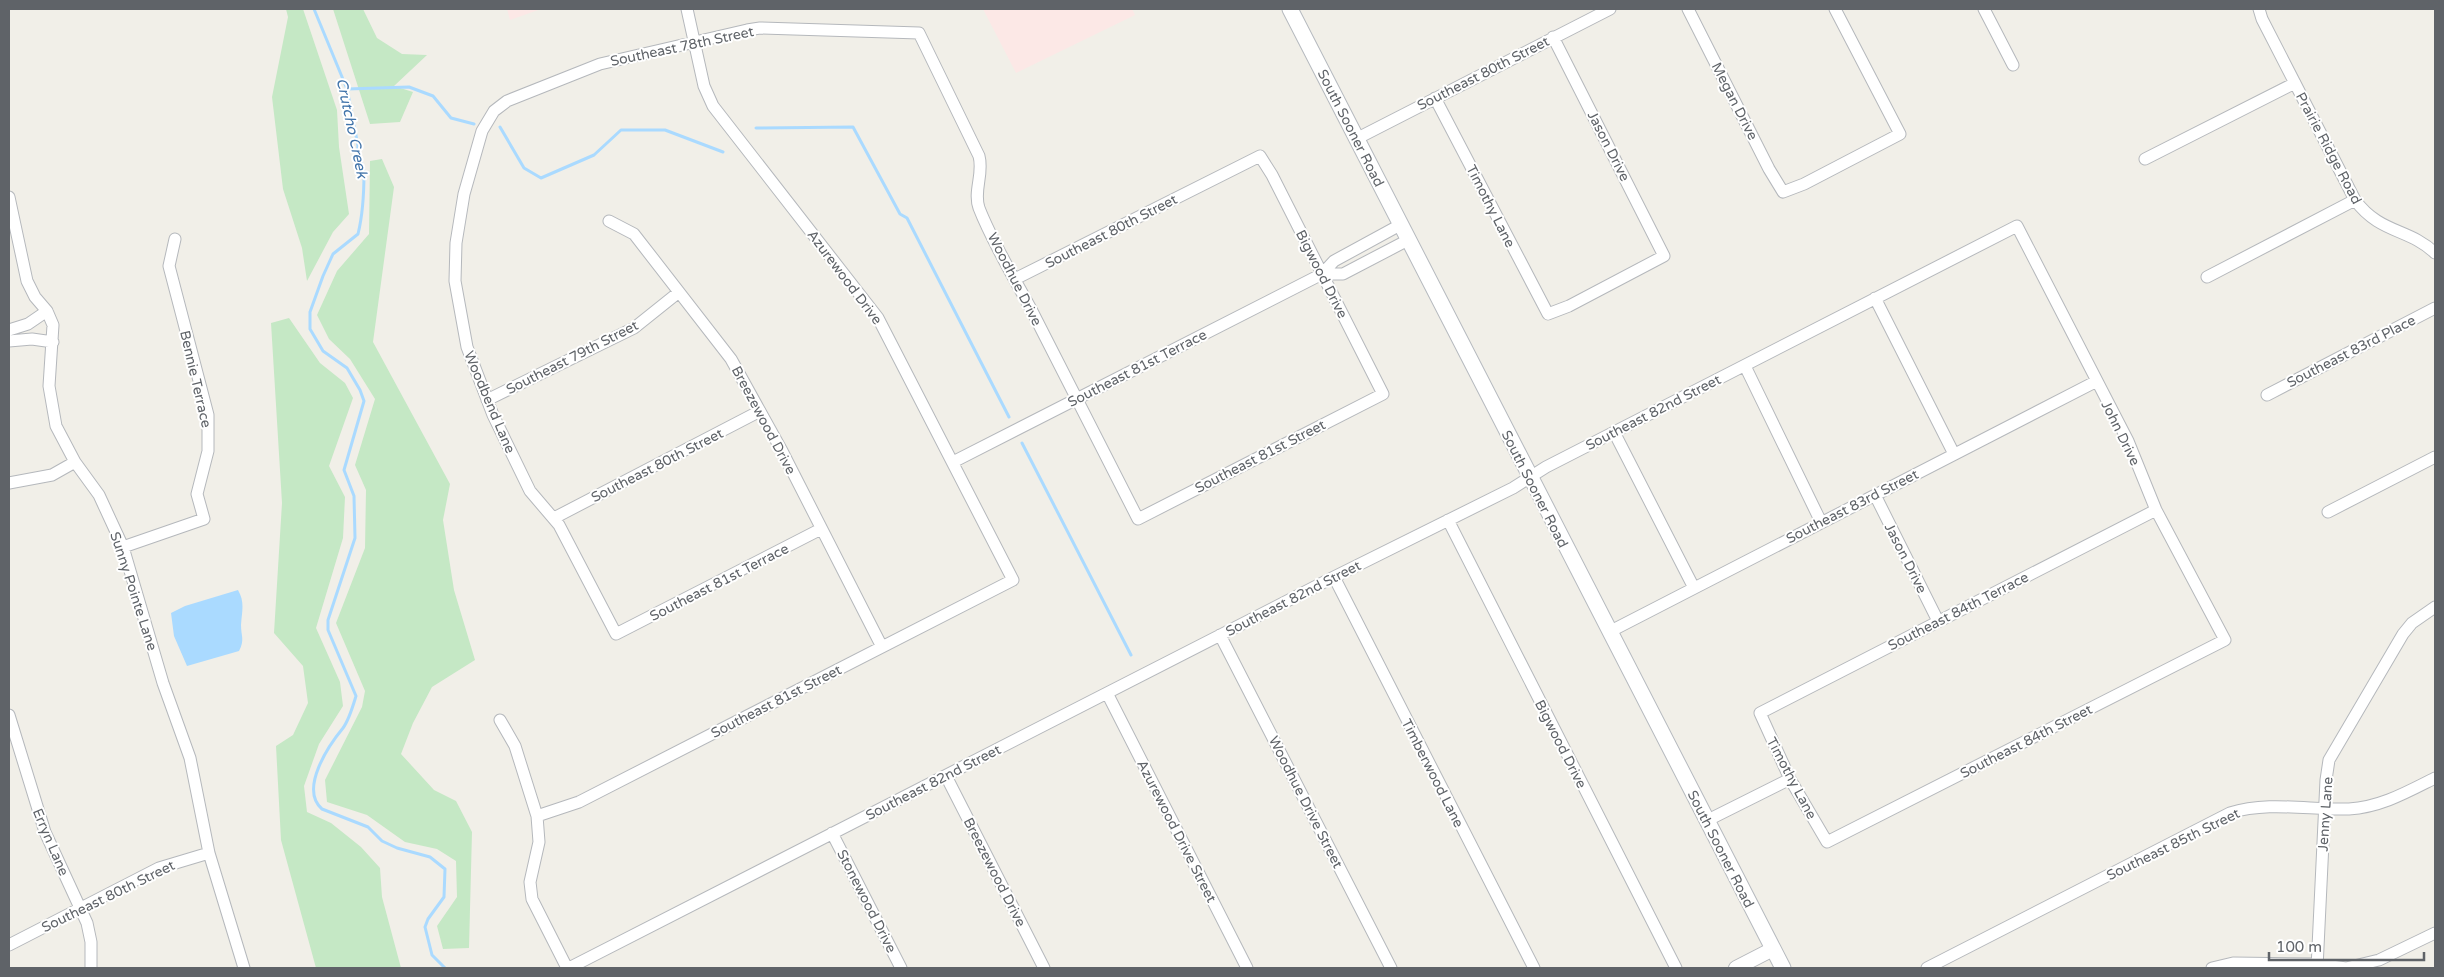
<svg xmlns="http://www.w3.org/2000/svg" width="2444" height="977" font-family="'Varela Round',sans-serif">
  <rect width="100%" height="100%" fill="#f1efe8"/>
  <path fill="#fce8e6" d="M507 9H541L510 20Z
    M983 9H1132L1135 15 1016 73Z"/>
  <path fill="#c5e8c5" d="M286 9H303L337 110 339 147 349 214 333 232 307 281 302 248 283 189 272 97 288 17Z
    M333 9H363L377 38 402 54 427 55 394 86 413 92 400 122 370 124Z
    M382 159 394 187 373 342 450 484 443 520 454 590 475 660 432 687 413 723 401 754 434 790 456 801 472 832 469 948 443 949 437 926 457 897 456 861 437 849 405 842 367 815 327 802 325 780 362 707 365 691 336 623 365 548 366 490 355 465 375 399 350 359 329 339 317 315 337 271 369 234 370 161Z
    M289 318 320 363 345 383 353 398 329 466 345 497 343 538 316 628 340 682 343 706 319 744 304 786 307 812 331 823 361 847 380 868 382 897 401 968H316L281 840 276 746 293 735 308 703 303 666 274 633 282 503 271 323Z"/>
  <path fill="#aadaff" d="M238 590C245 602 242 611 241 625 241 636 245 640 239 651L187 666 174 636 171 613 185 606Z"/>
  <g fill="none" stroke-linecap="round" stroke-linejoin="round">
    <path stroke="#aadaff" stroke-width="3" d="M314 9 347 89 358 146C356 156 363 163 364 172 364 193 363 214 358 234L333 254 323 276 310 312V329L323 351 347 368 360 390 364 401 344 470 354 496 355 538 328 620V630L356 696C353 706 349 720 343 728 329 745 299 789 322 809L368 827 382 841 397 848 430 857 445 869 444 897 428 919 425 927 432 955 445 968
      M347 89 409 87 433 96 451 118 474 124
      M500 127 524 168 541 178 594 155 621 130H665L723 152
      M756 128 853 127 900 214 907 218 1009 417
      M1022 443 1131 655"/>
    <defs>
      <path id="minor" d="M1688 9 1769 169 1783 192 1804 184 1900 134 1835 9
        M1984 9 2013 65
        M2259 9 2262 19 2355 200C2380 234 2409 228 2435 253
        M1435 98 1548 314 1569 306 1664 256 1553 37
        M1356 139 1610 9
        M2145 159 2295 83
        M9 197 27 281 35 297 47 311 53 325 49 386 56 426 75 462 99 495 123 547 163 683 190 758 209 853 244 968
        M609 221 634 234 731 359 782 451 882 647
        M1322 274H1343L1408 240
        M2207 277 2355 200
        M1875 298 1954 454
        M9 330 28 324 47 311
        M9 341 32 339 53 342
        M1745 366 1821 522
        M2267 395 2435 308
        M487 400 634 328 679 292
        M1614 432 1694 588
        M953 462 1322 274 1334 261 1400 225
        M9 483 52 475 75 462
        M1875 495 1938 621
        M2328 512 2435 457
        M554 518 760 411
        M1448 520 1676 968
        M821 529 616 634 559 525 530 491 493 415 467 347 455 281 456 243 464 194 482 131 494 111 507 101 600 64 747 30 760 28 919 33 979 156C984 174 973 191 979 208 993 244 1015 279 1033 313 1068 381 1103 450 1138 519L1383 394 1272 175 1260 156 1015 279
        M123 547 204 519 197 494 208 451V415L169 266 175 239
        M1334 577 1534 968
        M1609 632 2095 382
        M1220 635 1391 968
        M1107 693 1247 968
        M9 715 45 832 87 923 91 942V968
        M500 720 515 746 537 816 539 842 530 882 532 899 567 968
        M946 776 1044 968
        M537 816 579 802 1013 580 878 318 713 106 704 86 687 9
        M1706 821 1790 779
        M832 833 901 968
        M9 945 159 868 209 853
        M569 968 1334 577 1513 488 1546 467 2017 226 2128 441 2156 510 2225 640 1827 842 1790 779 1760 713 2156 510
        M1927 968 2230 813C2268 801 2309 810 2349 809 2381 807 2407 792 2435 778
        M2212 968 2233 963 2317 964 2346 968 2379 960 2435 933
        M2317 968 2326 780 2329 760 2403 634 2412 623 2435 607"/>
      <path id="tertiary" d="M1736 968 1773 949"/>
      <path id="secondary" d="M1290 9 1783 968"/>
    </defs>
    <use href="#minor" stroke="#b5b8bc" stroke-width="13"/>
    <use href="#tertiary" stroke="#b5b8bc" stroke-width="16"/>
    <use href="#secondary" stroke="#b6babf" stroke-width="17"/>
    <use href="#minor" stroke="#fff" stroke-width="11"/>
    <use href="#tertiary" stroke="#fff" stroke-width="14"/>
    <use href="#secondary" stroke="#fff" stroke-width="15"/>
  </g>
  <g text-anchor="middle" stroke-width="4" stroke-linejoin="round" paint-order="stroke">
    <g font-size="14" fill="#5f6368" stroke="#fff">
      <text transform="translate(682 46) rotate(-12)" y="5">Southeast 78th Street</text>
      <text transform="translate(1483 73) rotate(-27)" y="5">Southeast 80th Street</text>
      <text transform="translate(1735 101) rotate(63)" y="5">Megan Drive</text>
      <text transform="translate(1351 128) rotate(63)" y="5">South Sooner Road</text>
      <text transform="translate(1609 146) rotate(63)" y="5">Jason Drive</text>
      <text transform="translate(2329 148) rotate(62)" y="5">Prairie Ridge Road</text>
      <text transform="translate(1491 206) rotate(63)" y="5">Timothy Lane</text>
      <text transform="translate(1111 231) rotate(-27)" y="5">Southeast 80th Street</text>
      <text transform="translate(1322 274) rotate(63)" y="5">Bigwood Drive</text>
      <text transform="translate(845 277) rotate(53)" y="5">Azurewood Drive</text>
      <text transform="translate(1015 279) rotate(63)" y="5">Woodhue Drive</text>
      <text transform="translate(2351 351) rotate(-27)" y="5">Southeast 83rd Place</text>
      <text transform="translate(572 357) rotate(-27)" y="5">Southeast 79th Street</text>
      <text transform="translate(1137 368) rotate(-27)" y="5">Southeast 81st Terrace</text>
      <text transform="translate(196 379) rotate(77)" y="5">Bennie Terrace</text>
      <text transform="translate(490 402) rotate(67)" y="5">Woodbend Lane</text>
      <text transform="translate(1653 412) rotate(-27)" y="5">Southeast 82nd Street</text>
      <text transform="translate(764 420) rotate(62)" y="5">Breezewood Drive</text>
      <text transform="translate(2121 433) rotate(64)" y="5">John Drive</text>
      <text transform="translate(1260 456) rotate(-27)" y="5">Southeast 81st Street</text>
      <text transform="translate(657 465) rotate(-27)" y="5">Southeast 80th Street</text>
      <text transform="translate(1535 489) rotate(63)" y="5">South Sooner Road</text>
      <text transform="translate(1852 506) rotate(-27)" y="5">Southeast 83rd Street</text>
      <text transform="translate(1906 558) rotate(63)" y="5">Jason Drive</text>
      <text transform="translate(719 582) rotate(-27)" y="5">Southeast 81st Terrace</text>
      <text transform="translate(134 591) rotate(72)" y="5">Sunny Pointe Lane</text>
      <text transform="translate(1293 598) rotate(-27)" y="5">Southeast 82nd Street</text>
      <text transform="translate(1958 611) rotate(-27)" y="5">Southeast 84th Terrace</text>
      <text transform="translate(776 701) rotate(-27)" y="5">Southeast 81st Street</text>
      <text transform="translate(2026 741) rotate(-27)" y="5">Southeast 84th Street</text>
      <text transform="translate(1561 744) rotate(63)" y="5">Bigwood Drive</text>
      <text transform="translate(1433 773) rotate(63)" y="5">Timberwood Lane</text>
      <text transform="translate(1792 778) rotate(62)" y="5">Timothy Lane</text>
      <text transform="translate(933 782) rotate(-27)" y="5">Southeast 82nd Street</text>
      <text transform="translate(1306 802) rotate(63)" y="5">Woodhue Drive Street</text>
      <text transform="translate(2325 814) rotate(-86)" y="5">Jenny Lane</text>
      <text transform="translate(1177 831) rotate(63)" y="5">Azurewood Drive Street</text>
      <text transform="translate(51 842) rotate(67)" y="5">Erryn Lane</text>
      <text transform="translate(2173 844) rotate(-26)" y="5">Southeast 85th Street</text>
      <text transform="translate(1721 849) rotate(63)" y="5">South Sooner Road</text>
      <text transform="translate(995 872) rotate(63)" y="5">Breezewood Drive</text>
      <text transform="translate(108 896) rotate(-26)" y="5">Southeast 80th Street</text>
      <text transform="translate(867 901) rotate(63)" y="5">Stonewood Drive</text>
    </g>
    <g font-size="15" font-style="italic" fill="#4174aa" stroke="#fff">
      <text transform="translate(352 128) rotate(78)" y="5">Crutcho Creek</text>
    </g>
  </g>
  <rect width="2444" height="977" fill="none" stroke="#5f6368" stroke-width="20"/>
  <path d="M2269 952v8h155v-8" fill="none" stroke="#5f6368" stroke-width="2.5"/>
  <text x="2276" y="952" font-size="15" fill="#5f6368" stroke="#ffffff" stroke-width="4" paint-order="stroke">100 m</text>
</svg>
